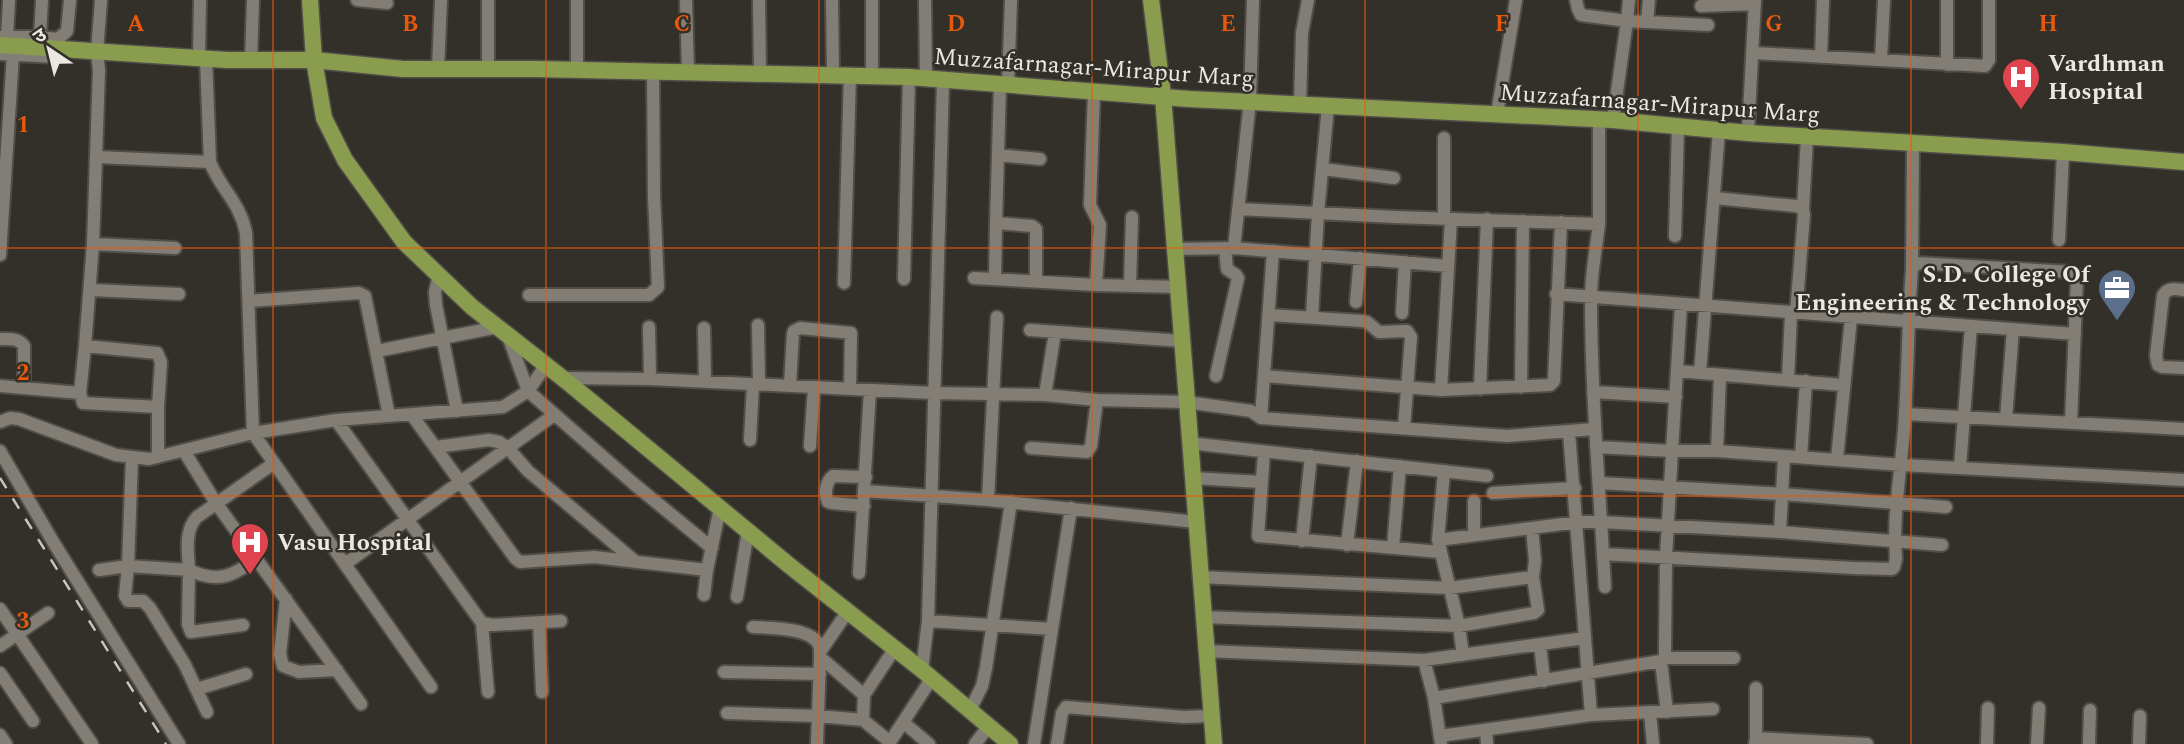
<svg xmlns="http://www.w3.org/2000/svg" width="2184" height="744" font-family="Spectral,'Noto Sans Devanagari',serif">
  <rect width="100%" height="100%" fill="#333029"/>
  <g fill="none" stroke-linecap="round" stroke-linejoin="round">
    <defs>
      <path id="minor" d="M357 0 387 3
        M488 0V69
        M686 0 688 71
        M759 0 760 73
        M832 0 833 74
        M925 0 926 79
        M1576 0 1578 9 1581 15 1627 21 1629 0
        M1947 0V65
        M1701 6 1755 4
        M1647 22 1649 0
        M0 37H40L58 39 57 57 0 54
        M7 37 9 0
        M40 37 42 0
        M58 39 67 31 70 0
        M1754 53 1985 66 1989 60V0
        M1821 57 1823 0
        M199 58 200 0
        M206 59 210 162C221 190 240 202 246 233L253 433 431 687
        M251 60 253 0
        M1881 60 1884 0
        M438 69 441 0
        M577 69V0
        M872 76V0
        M943 81 928 621 1052 629
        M1008 85 1011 0
        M1094 92 1090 205 1100 225 1096 285 1178 287
        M1300 104 1302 33 1308 0
        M1497 114 1516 0
        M1613 120 1627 21 1708 25
        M1748 133 1755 0
        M998 155 1040 159
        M97 157 210 162
        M1323 169 1394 178
        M1715 198 1796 206 1803 209 1804 215 1796 313
        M1239 209 1395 217 1599 224V119
        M1803 209 1807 137
        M1444 219V138
        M996 223 1000 85
        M1599 224C1596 249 1591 274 1591 298 1591 384 1598 469 1603 554L1854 568 1892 569 1894 567 1896 559C1892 510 1903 462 1905 414 1908 365 1908 317 1912 269L1917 263 2071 272 2076 274 2077 278 2071 422
        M1675 236 1678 126
        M2059 240 2063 152
        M93 244 175 248
        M1234 248 1250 101 1253 0
        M1174 249 1234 248 1448 266
        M0 255 13 55
        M1912 269 1913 143
        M439 275 435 292 436 305 457 411
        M974 278 1096 285
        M904 279 909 77
        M995 279 996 223 1032 226 1036 229V281
        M844 283 850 74
        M1130 285 1132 217
        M91 290 179 294
        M2184 290C2176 289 2167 287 2163 296L2156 356 2158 365 2162 367 2184 368
        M1556 294 2075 334
        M529 295H649L658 287 654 196 653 71
        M249 301 359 293 365 296 389 416
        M1356 302 1360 258
        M1402 313 1405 262
        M1269 315 1362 321 1367 322 1379 332 1407 331 1411 337 1404 428
        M1312 317 1318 213 1328 106
        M758 325 759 384
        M649 327 650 379
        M704 328 705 381
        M1030 330 1182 341
        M508 336 528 391 634 484 712 548
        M0 339C9 339 19 338 24 346V388
        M85 346 93 244 99 70 97 52 101 0
        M377 351 498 327
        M1677 371 1843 385
        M1700 373 1719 130
        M1216 376 1238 278 1236 275 1227 269 1225 248
        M1265 376 1441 390 1550 385 1554 381 1561 222
        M563 378 650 379 933 393 1045 395 1097 400 1186 402 1251 411 1261 418 1274 419 1507 436 1594 429
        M1788 380 1791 313
        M790 385 793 334 794 331 800 328 851 333 850 388
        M0 386 80 393
        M1521 387 1523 221
        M1480 389 1487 219
        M1441 390 1451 219
        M1593 392 1676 397
        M1045 395 1055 332
        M158 407 83 403 80 393 85 346 157 353 161 362 158 407V457
        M1905 414 2184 429
        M412 415 515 558 520 562 594 557 707 570 720 508
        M1261 418 1273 251
        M2006 419 2013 329
        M336 420 482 623 493 625 561 621
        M0 422 10 418 19 419 116 455 149 459 253 433 336 420 503 407 528 391 546 365
        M1569 432 1591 715
        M750 440 753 384
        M1189 443 1487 476
        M810 446 814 387
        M436 447 489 440 499 442 508 448 528 471 636 562
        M1596 447 1672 451 1681 304
        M1031 448 1087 452 1091 446 1097 400
        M0 451 55 545 179 744
        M184 451 216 503 361 704
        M1717 451 1720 376
        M1264 452 1258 536 1440 552
        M1801 457 1806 381
        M132 458 128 566 125 596 128 601H143L150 608 185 665 207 712
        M1837 459 1851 318
        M1960 467 1971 326
        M1444 471 1438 540 1459 626 1463 655
        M1192 478 1261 482
        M1600 483 1782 494 1946 507
        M865 491 988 500 1196 522
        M1493 493 1575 488
        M988 500 997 317
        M1474 501V535
        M864 506 832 503 828 502C824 495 826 481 833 476L866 477
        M1780 532 1784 456
        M1438 540 1578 522H1601L1780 532 1942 545
        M1302 541 1311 456
        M1347 545 1357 461
        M1393 547 1400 466
        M1603 554 1605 587
        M257 559C231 576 219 584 189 570 188 552 184 531 197 517L274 463
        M345 564 554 415
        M99 570 128 566 189 570 188 624 191 632 243 625
        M859 573 870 390
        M1199 577 1449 588 1533 577
        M704 595 707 570
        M737 597 748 531
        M286 599 280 654 283 666 299 672 337 670
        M0 609 92 744
        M1203 617 1459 626 1534 613 1538 610 1533 577 1535 561 1532 528
        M539 622 542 692
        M482 623 488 692
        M753 627C769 628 811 627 819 645 820 647 820 655 820 657L864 695 863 720 890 742 889 744
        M1540 644 1544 681
        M0 646 48 613
        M1206 651 1424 660 1585 638
        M820 652 848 611
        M820 657 818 716 863 720
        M1665 658H1734
        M1424 660 1434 698 1441 744
        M1661 661 1667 712
        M922 670 928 621
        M724 672 820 674
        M0 673 33 721
        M197 689 246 674
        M864 695 895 648
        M1434 698 1661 661 1665 658V650L1666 557 1672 451H1717L1902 465 2184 480
        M970 710 982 686 986 668 1011 502
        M727 713 818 716 817 744
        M1650 713 1653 744
        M903 722 929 744
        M1486 730 1487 744
        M0 735 6 744
        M1440 736 1591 715 1713 709
        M1756 738V688
        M890 742 932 678
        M975 744 989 726
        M1034 744 1071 508
        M1057 744 1062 713 1066 707 1184 717 1211 716
        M1755 744 1756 738 1867 744
        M1987 744 1988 708
        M2037 744 2039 708
        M2089 744 2090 710
        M2139 744 2140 716"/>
      <path id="major" d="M310 0 314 60 324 118 345 160 404 242 472 307 570 384 790 566 922 670 1010 744
        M1151 0 1163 96 1214 744
        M0 45 227 60H314L403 69H536L909 77 1189 99 1613 120 1748 133 2063 152 2184 162"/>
    </defs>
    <use href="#minor" stroke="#514e49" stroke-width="16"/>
    <use href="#major" stroke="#514e49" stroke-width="19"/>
    <use href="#minor" stroke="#827e76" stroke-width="12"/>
    <use href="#major" stroke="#8a9d4e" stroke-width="16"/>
    <path stroke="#c8c5c0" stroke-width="2.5" stroke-dasharray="12 12" stroke-linecap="butt" d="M0 478 166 744"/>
  </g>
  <path fill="none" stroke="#e8590c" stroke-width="2" stroke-opacity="0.55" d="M273 0V744M546 0V744M819 0V744M1092 0V744M1365 0V744M1638 0V744M1911 0V744M0 248H2184M0 496H2184"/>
  <defs>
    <symbol id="hospital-pin" viewBox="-11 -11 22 30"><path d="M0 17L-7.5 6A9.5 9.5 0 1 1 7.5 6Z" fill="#e0444e" stroke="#333029"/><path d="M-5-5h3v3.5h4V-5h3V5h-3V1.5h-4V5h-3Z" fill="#fff"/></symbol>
    <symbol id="office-pin" viewBox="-11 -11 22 30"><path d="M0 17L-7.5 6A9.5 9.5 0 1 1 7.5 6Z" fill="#5c6f8a" stroke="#333029"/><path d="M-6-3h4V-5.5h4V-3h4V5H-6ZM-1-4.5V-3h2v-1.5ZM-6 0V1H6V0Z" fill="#fff"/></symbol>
  </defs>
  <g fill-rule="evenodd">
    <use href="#hospital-pin" x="1999" y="55" width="44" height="60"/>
    <use href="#office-pin" x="2095" y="266" width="44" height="60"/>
    <use href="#hospital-pin" x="228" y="520" width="44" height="60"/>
  </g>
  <g text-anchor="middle" stroke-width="5" stroke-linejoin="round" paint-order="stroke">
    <g font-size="24" font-weight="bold" fill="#ebe8e4" stroke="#333029" text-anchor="start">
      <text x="2048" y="71">Vardhman<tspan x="2048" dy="28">Hospital</tspan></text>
      <text x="2090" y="282" text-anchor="end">S.D. College Of<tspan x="2090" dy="28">Engineering &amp; Technology</tspan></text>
      <text x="277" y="550">Vasu Hospital</text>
    </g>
    <g font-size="24" fill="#ebe8e4" stroke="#333029">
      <text transform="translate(1094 67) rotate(4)" y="8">Muzzafarnagar-Mirapur Marg</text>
      <text transform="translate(1660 103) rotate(4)" y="8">Muzzafarnagar-Mirapur Marg</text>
    </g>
  </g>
  <g font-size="23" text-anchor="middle" font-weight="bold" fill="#e8590c" stroke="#333029" stroke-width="5" stroke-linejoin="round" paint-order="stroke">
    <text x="136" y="31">A</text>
    <text x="410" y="31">B</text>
    <text x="682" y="31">C</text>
    <text x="956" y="31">D</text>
    <text x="1228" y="31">E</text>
    <text x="1502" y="31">F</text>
    <text x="1774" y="31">G</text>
    <text x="2048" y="31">H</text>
    <text x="23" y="132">1</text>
    <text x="23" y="380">2</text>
    <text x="23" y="628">3</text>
  </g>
  <g transform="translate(49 49) rotate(325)" stroke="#333029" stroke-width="5" paint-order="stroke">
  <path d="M0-5L12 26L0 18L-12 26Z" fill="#ebe8e4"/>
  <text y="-10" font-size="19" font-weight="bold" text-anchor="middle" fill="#ebe8e4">उ</text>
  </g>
</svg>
